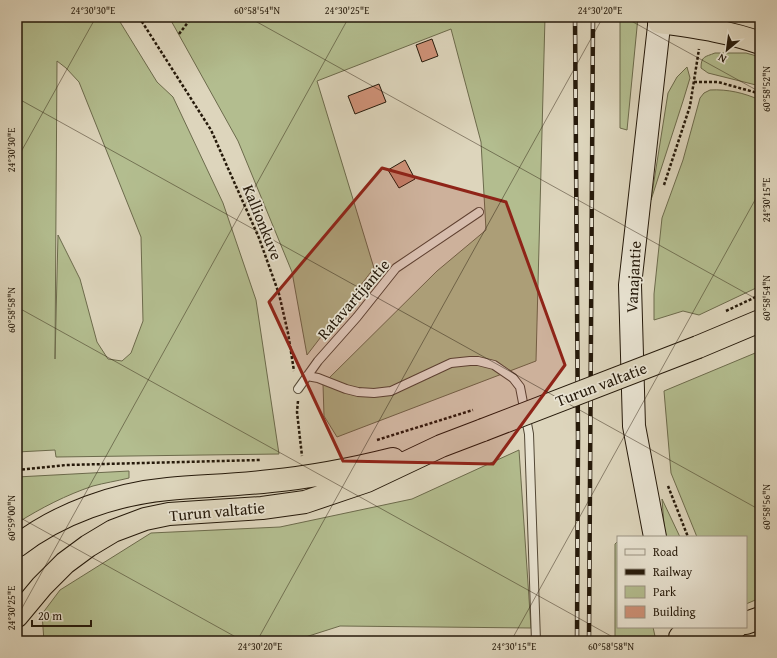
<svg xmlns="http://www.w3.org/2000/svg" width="777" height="658" font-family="'Gentium Book Plus',serif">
  <rect width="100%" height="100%" fill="#ddd5bc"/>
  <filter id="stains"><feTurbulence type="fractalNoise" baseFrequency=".005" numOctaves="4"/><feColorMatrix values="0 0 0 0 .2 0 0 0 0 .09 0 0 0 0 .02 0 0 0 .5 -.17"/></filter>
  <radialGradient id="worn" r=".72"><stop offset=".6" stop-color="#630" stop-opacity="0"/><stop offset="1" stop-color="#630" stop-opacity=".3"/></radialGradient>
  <path fill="#b3bd8f" stroke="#6c6b4c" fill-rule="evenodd" d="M17 17H117L157 82 173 97 223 203 256 300 279 454 56 457 55 450 17 452ZM57 61 66 68 79 82 141 237 143 321 131 353 122 361 108 359 97 342 80 279 58 235 55 359Z
    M169 17H545L536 361 337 437 324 416 323 384 437 271 486 230 481 142 451 29 317 81 374 268 307 355 292 272 238 141Z
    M620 17H638L627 130 620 128Z
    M715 53H746L760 57V86L708 73 701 68C701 56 705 57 715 53Z
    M687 67 690 78 683 101 651 200 668 93 677 77Z
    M710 90C728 89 744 93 760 100V285L754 289 699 315 683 311 654 320V294L662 218 683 160 700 98 704 93Z
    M760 351V598L746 604V537H697L671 473 664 391Z
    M519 450 531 628 340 626 293 641H44L42 614 60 590 151 533 280 527 412 499Z
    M129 471V478C117 481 104 483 93 486 66 495 41 508 17 523V477Z
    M662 499 680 537H665Z
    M618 541V627H653L656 641H615V544Z"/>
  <path fill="#cf9278" stroke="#25190a" d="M432 39 438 56 422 62 416 45Z
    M379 84 386 102 355 114 348 96Z
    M405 160 415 179 399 188 388 170Z"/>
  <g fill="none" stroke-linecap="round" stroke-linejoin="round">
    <defs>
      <path id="lane" d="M307 376 318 378 346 389 358 392 374 393 391 391 451 363 470 361H478L494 365 513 378 520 387 529 434 536 641
        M298 389 318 361 357 317 396 268 479 212"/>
      <path id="secondary" d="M655 537 634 426 630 285 660 17"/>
      <path id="highway" d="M659 22C694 27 727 31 760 43
        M698 347 760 321
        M17 546C60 513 115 494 168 489 203 486 237 485 271 481 312 477 353 469 393 459
        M17 616 42 586 65 563 88 546 113 531 145 519 169 514 262 508 305 502 367 481 441 446 483 430
        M746 623 760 618
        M680 637 716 634 736 627"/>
    </defs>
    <use href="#lane" stroke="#534836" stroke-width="10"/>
    <use href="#secondary" stroke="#25190a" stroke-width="24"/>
    <use href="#highway" stroke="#25190a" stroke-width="24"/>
    <path stroke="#25190a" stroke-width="2.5" stroke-dasharray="3 2" stroke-linecap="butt" d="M139 17 211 130 259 238 279 294 288 333 294 371
      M179 34 192 17
      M694 82H718L754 92 760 95
      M664 185 690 106 699 49
      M726 311 760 295
      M298 401 297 412 302 456
      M377 440 473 410
      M17 470 66 465 260 460
      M668 486 688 537
      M449 641 454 639H522"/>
    <use href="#lane" stroke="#e9e4d3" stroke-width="8"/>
    <use href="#secondary" stroke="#e9e4d3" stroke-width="22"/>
    <use href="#highway" stroke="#ddd5bc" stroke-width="22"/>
    <defs>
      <path id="rail" d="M575 17 578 436 577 641
        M589 641 593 17"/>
    </defs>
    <use href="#rail" stroke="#25190a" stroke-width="4.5"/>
    <use href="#rail" stroke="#e9e4d3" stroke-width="3" stroke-dasharray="9" stroke-linecap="butt"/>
    <defs>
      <path id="highway-bridge" d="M483 430 698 347"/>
    </defs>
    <use href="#highway-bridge" stroke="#25190a" stroke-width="24" stroke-linecap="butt"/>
    <use href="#highway-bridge" stroke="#ddd5bc" stroke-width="22"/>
  </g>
  <path fill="#8f2418" fill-opacity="0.2" stroke="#8f2418" stroke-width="3" stroke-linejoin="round" d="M382 168 506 202 565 365 493 464 343 461 269 302Z"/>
  <path fill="none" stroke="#25190a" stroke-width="1" stroke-opacity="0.45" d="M248 17 760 301M624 17 760 92M17 98 760 510M17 159 96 17M17 307 620 641M17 516 243 641M17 617 349 17M257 641 603 17M511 641 760 191"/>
  <g text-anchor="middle" stroke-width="3.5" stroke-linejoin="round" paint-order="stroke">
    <g font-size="16" fill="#25190a" stroke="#e9e4d3">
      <text transform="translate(263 222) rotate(68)" y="6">Kallionkuve</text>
      <text transform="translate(633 277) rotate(-87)" y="6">Vanajantie</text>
      <text transform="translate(353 299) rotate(-49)" y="6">Ratavartijantie</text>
      <text transform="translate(601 384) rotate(-21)" y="6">Turun valtatie</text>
      <text transform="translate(217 511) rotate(-5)" y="6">Turun valtatie</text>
    </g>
  </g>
  <rect width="777" height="658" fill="none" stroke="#ddd5bc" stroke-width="44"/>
  <rect x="617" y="536" width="130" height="92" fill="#e9e4d3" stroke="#9b9383"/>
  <rect x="625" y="549" width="20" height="6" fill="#e9e4d3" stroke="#9b9383"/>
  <text x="653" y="556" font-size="12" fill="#25190a">Road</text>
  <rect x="625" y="569" width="20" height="6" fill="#25190a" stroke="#9b9383"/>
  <text x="653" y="576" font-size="12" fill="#25190a">Railway</text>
  <rect x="625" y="586" width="20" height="12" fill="#b3bd8f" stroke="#9b9383"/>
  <text x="653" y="596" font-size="12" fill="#25190a">Park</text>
  <rect x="625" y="606" width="20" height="12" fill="#cf9278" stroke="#9b9383"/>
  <text x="653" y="616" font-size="12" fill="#25190a">Building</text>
  <g transform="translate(727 50) rotate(209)" stroke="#e9e4d3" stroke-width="3" paint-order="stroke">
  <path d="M0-3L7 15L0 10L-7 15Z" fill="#25190a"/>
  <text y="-6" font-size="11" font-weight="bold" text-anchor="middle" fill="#25190a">N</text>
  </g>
  <path d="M32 620v6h59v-6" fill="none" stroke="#25190a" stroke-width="2"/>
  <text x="38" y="620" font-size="12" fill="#25190a" stroke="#e9e4d3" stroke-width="3" paint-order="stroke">20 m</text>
  <rect x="22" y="22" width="733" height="614" fill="none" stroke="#25190a" stroke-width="1.5"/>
  <g font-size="10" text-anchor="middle" fill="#25190a">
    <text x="93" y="14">24°30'30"E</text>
    <text x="257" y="14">60°58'54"N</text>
    <text x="347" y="14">24°30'25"E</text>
    <text x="600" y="14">24°30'20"E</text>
    <text transform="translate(766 89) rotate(-90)" y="4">60°58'52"N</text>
    <text transform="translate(11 150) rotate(-90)" y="4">24°30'30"E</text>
    <text transform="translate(766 200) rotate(-90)" y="4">24°30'15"E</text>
    <text transform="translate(766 298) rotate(-90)" y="4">60°58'54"N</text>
    <text transform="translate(11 310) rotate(-90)" y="4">60°58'58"N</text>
    <text transform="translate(766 507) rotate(-90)" y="4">60°58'56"N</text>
    <text transform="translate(11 518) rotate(-90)" y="4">60°59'00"N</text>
    <text transform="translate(11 608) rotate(-90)" y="4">24°30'25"E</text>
    <text x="260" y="650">24°30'20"E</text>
    <text x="514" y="650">24°30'15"E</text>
    <text x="611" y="650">60°58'58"N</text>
  </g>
  <rect width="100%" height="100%" filter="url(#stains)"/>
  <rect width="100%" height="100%" fill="url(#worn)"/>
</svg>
